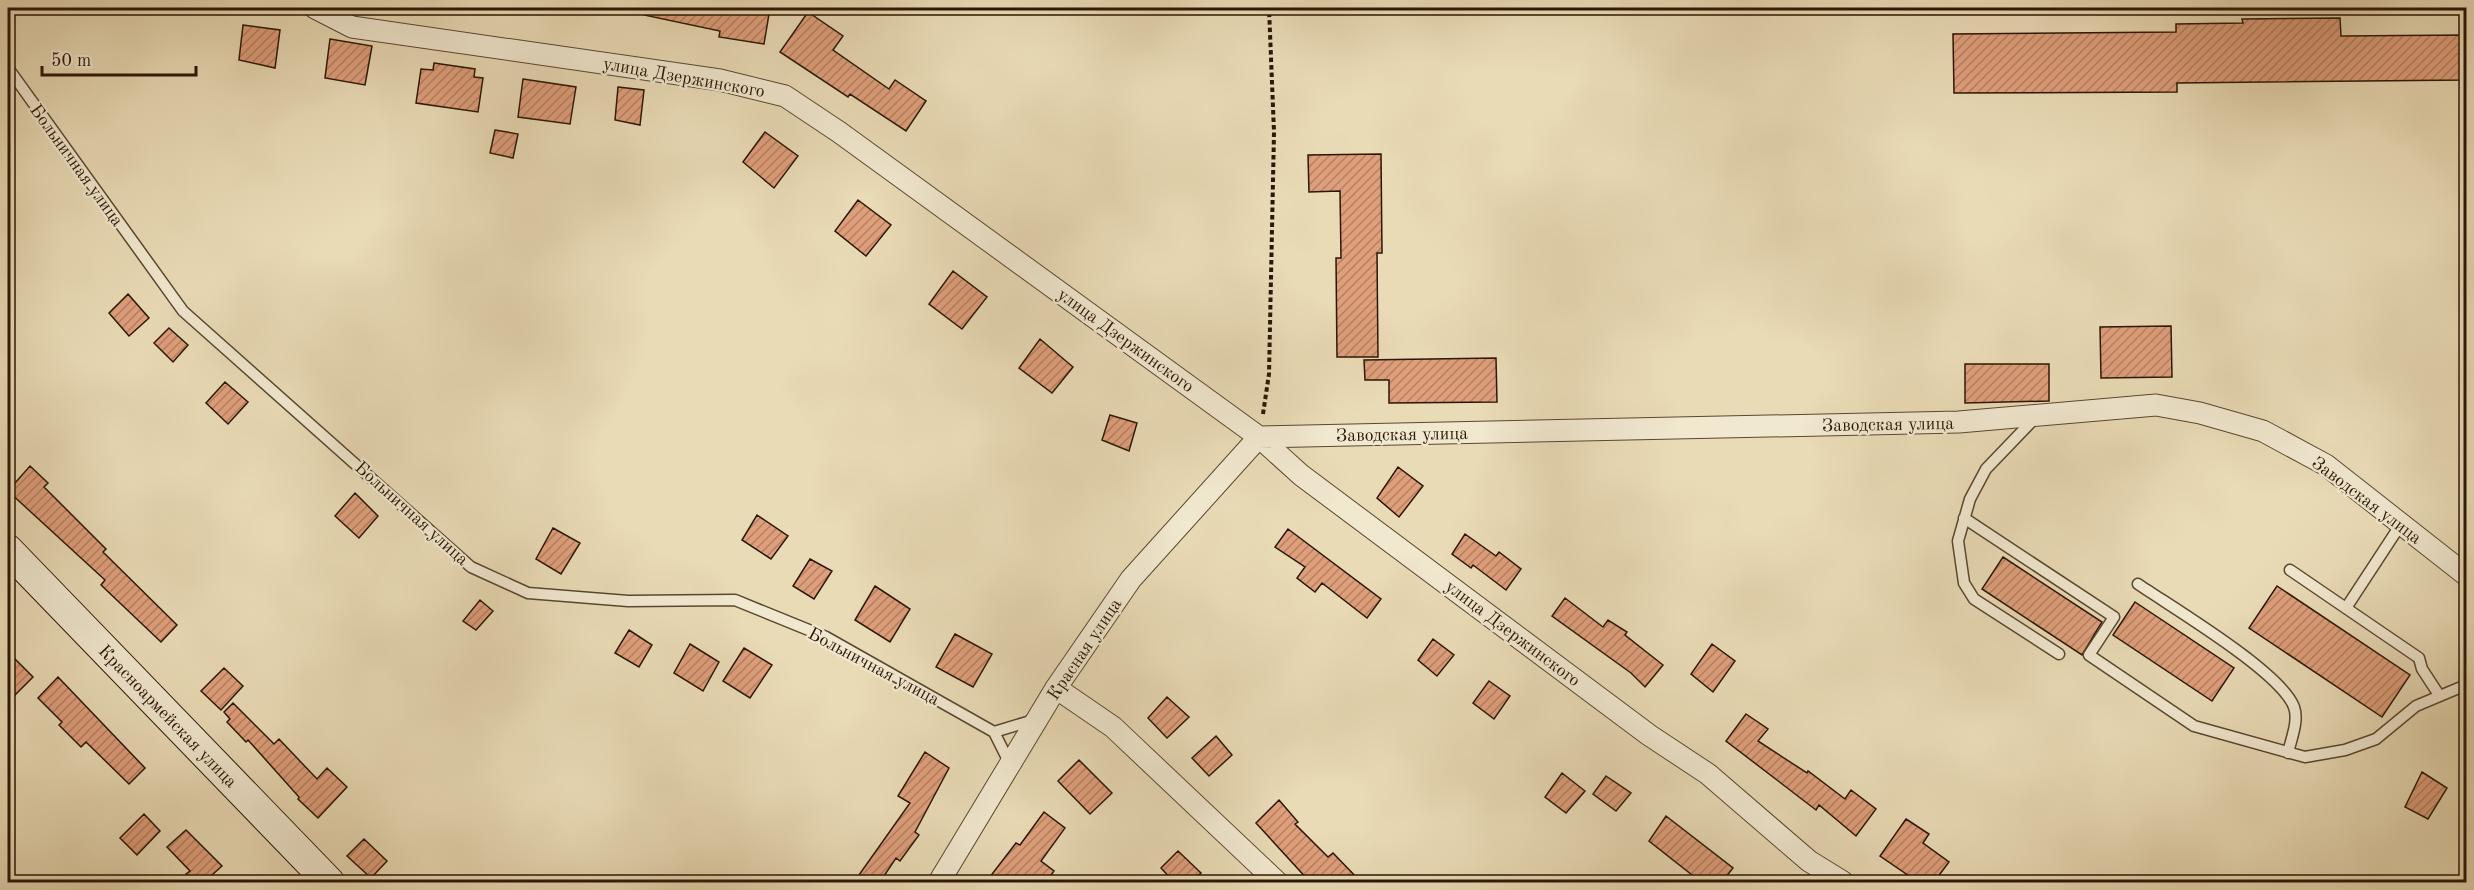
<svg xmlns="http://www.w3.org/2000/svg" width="2474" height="890" font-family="'Old Standard TT',serif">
  <defs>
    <pattern id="building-hatch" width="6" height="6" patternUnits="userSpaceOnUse" patternTransform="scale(1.5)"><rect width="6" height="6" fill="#df9f7b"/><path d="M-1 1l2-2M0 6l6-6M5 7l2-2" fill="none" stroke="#b58163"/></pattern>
  </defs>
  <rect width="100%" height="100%" fill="#e9dbb6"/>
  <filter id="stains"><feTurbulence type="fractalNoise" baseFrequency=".00333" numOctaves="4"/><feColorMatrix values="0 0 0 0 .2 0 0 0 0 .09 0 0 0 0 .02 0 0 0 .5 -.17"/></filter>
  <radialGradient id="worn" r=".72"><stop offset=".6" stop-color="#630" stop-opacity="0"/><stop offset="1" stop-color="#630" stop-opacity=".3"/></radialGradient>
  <path fill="url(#building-hatch)" stroke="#2b1604" stroke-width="1.5" d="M645 8H770L764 44 719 37 720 31 644 15Z
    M808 12 843 36 833 50 889 89 895 80 926 101 906 131 850 94 848 97 780 52Z
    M2340 18 2341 36 2466 35V80L2177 83V92L1954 93 1953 34 2176 32V24L2243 23 2242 19Z
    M243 25 280 30 275 68 239 60Z
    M330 39 372 46 365 85 325 78Z
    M434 63 475 69 474 77 483 78 478 112 416 103 421 69 433 70Z
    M523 79 576 87 570 124 518 117Z
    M618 87 644 90 640 125 615 120Z
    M495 130 518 134 513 158 490 153Z
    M765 132 798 156 774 188 743 162Z
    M1381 154 1382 253H1377L1378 357H1337L1336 258H1341L1340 191 1309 192 1308 155Z
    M858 200 891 225 866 256 835 231Z
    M953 271 987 297 962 329 929 304Z
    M128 294 149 318 129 336 109 313Z
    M2171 326 2172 377 2101 378 2100 327Z
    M169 328 188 345 173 362 154 343Z
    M1040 339 1073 367 1052 393 1019 368Z
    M1496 358 1497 402 1389 403V380H1365L1364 360Z
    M1965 364H2049V401L1965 403Z
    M225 382 248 402 228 424 206 403Z
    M1110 415 1137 423 1129 451 1102 440Z
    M30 466 48 483 44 487 106 549 103 552 177 625 161 642 101 585 105 580 8 491Z
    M1398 467 1423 486 1399 517 1377 498Z
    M355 493 378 516 359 538 335 516Z
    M757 515 788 536 771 559 742 540Z
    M553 528 580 543 561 574 536 559Z
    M1288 529 1381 599 1367 618 1322 583 1315 592 1297 578 1305 567 1275 547Z
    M1465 534 1496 556 1499 552 1521 569 1506 590 1473 565 1471 568 1452 554Z
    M2003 557 2102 622 2082 655 1982 589Z
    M810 559 832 571 814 599 793 586Z
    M875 586 910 609 890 642 855 620Z
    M2277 586 2410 675 2382 717 2249 628Z
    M1565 598 1603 627 1608 620 1627 632 1625 635 1663 665 1645 687 1631 673 1552 616Z
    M480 600 493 611 476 630 463 621Z
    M2135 602 2234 668 2212 701 2113 635Z
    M629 630 652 645 639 667 615 653Z
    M955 634 992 654 973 687 936 667Z
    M1433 639 1454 655 1437 676 1418 660Z
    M690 644 719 662 703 691 674 673Z
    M1712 644 1735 661 1713 692 1691 674Z
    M744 648 772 665 750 698 723 681Z
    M8 652 33 677 8 702Z
    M224 668 243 686 221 710 201 691Z
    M58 677 145 768 129 784 86 742 81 747 59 725 62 722 38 698Z
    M1489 681 1510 696 1494 719 1473 703Z
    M1167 697 1189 717 1167 738 1148 718Z
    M233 703 274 744 279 739 317 779 327 768 347 787 318 818 298 799 299 797 248 740 246 742 227 722 230 719 224 712Z
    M1746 714 1768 729 1758 741 1807 773 1808 771 1845 799 1851 790 1876 809 1856 836 1819 805 1816 810 1726 741Z
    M1216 736 1232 755 1209 776 1192 758Z
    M925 752 949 768 915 832 919 835 900 861 896 858 880 882H854L910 803 898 796Z
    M1079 760 1112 793 1090 814 1058 781Z
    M2422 772 2447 788 2428 819 2405 807Z
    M1562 773 1585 791 1566 813 1545 797Z
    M1606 776 1631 793 1616 811 1593 794Z
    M1279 800 1298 822 1295 824 1328 857 1333 853 1361 882H1310L1256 823Z
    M1044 812 1065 828 1041 861 1054 871 1046 882H986L1016 843 1020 845Z
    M144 814 160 831 137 855 120 838Z
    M1666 816 1733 868 1722 882H1701L1649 841Z
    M1906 819 1929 834 1923 843 1949 862 1934 882H1918L1880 856Z
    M186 830 222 866 204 882H195L186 874 190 871 167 847Z
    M364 839 387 861 371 878 347 856Z
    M1178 851 1201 873 1191 882H1174L1161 868Z"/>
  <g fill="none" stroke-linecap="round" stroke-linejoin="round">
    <defs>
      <path id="lane" d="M8 68 183 311 471 567 528 593 628 601 735 600 826 637 994 732 1010 764
        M2035 418 1986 469 1970 499 1958 541 1964 583 1974 599 2059 654
        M1964 518 2114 617 2089 655 2194 726 2305 757 2345 750 2376 739 2416 706 2466 685
        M2290 570 2419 658 2422 669 2439 695
        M2138 584C2173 608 2281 672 2294 707 2299 721 2291 739 2288 753
        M2346 608 2401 524
        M994 732 1034 720"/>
      <path id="street" d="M315 8 352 27 720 80 785 96 839 132 1259 437 1301 475 1649 735 1708 774 1809 861 1843 882
        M1056 688 1113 727 1277 882
        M939 882 1056 688 1131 579 1259 437 1959 422 2156 405 2200 413 2263 431 2326 465 2466 575"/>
      <path id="secondary" d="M8 550 329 882"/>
    </defs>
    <use href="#lane" stroke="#5a4730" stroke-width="13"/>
    <use href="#street" stroke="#5a4730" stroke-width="23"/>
    <use href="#secondary" stroke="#2b1604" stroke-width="32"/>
    <path stroke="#2b1604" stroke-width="4" stroke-dasharray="4.5 3" stroke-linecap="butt" d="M1263 414 1269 374 1274 132 1269 8"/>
    <use href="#lane" stroke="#f1e8d0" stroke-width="10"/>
    <use href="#street" stroke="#f1e8d0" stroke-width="21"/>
    <use href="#secondary" stroke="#f1e8d0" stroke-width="30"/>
  </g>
  <g text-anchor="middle" stroke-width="4.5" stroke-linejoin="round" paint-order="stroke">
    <g font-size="18" fill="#2b1604" stroke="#f1e8d0">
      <text transform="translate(684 77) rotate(10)" y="6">улица Дзержинского</text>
      <text transform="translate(77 165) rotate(54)" y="6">Больничная улица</text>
      <text transform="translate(1126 340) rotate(36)" y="6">улица Дзержинского</text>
      <text transform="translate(1888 424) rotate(-1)" y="6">Заводская улица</text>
      <text transform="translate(1402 434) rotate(-1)" y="6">Заводская улица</text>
      <text transform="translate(2367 500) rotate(37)" y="6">Заводская улица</text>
      <text transform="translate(412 513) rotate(42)" y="6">Больничная улица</text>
      <text transform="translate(1513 633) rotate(37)" y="6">улица Дзержинского</text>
      <text transform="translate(1084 649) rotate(-56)" y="6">Красная улица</text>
      <text transform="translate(874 666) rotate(28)" y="6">Больничная улица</text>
      <text transform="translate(168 716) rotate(46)" y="6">Красноармейская улица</text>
    </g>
  </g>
  <rect width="2474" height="890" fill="none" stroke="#e9dbb6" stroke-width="30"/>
  <rect x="9" y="9" width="2456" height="872" fill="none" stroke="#2b1604" stroke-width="3"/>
  <rect x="15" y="15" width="2444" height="860" fill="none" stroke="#2b1604" stroke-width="1.5"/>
  <path d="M42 66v9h154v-9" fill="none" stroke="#2b1604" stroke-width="3"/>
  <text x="51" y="66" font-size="18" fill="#2b1604" stroke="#f1e8d0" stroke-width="4.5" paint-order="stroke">50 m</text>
  <rect width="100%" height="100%" filter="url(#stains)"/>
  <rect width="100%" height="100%" fill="url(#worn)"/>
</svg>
